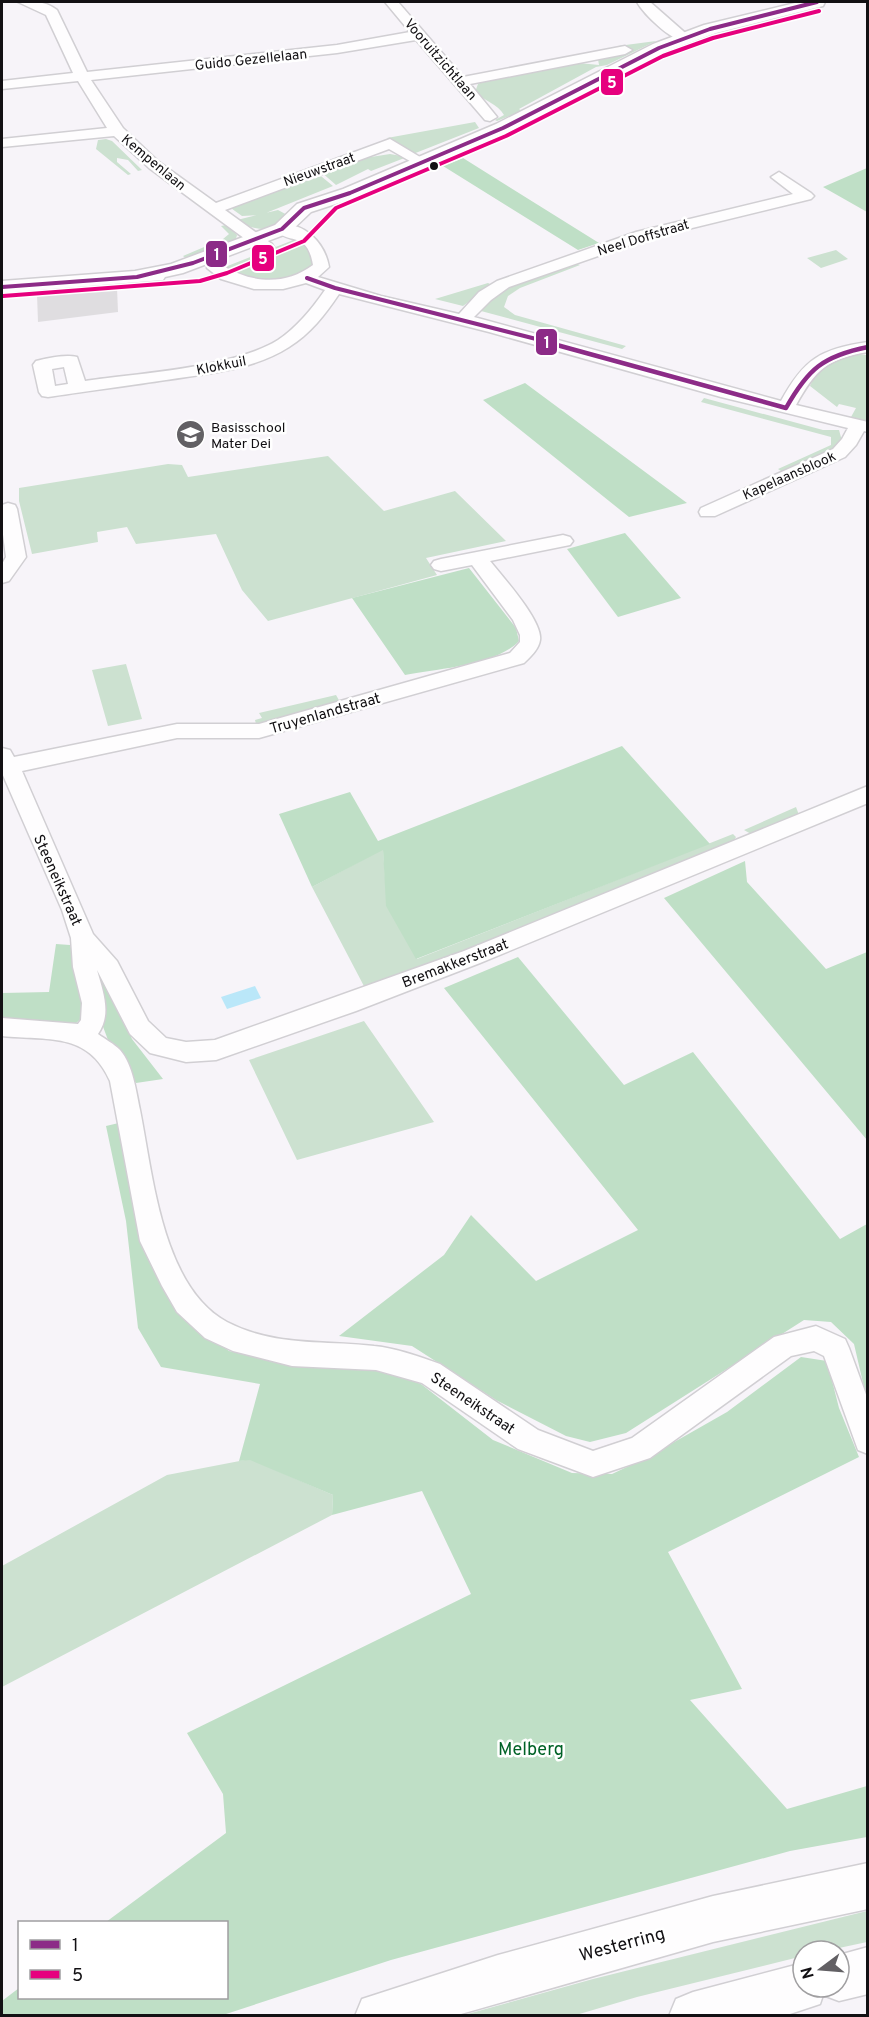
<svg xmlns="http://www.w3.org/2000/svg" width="869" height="2017" font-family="Overpass,sans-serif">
  <rect width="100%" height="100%" fill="#f7f4f9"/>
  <path fill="#cce1d0" d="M656 41 607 65 596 67 519 109 522 111 497 121 495 120 504 115C498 104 484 101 475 92L478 84 486 80 579 63 599 65 598 59 621 49 618 46Z
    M475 122 479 128 413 154 387 138Z
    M106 139 112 141 142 170 138 171 128 160 117 158V162L131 174 128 175 96 149 98 140Z
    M390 154 407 157 371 171 368 169 336 185 320 171 358 159Z
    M316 172 333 186 261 215 242 216 228 206Z
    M278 210 291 217C277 234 252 231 237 220Z
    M226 225 237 235 235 243 190 262 183 256 223 239 229 234 221 226Z
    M296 239 308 247 314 264C298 285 243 284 225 267Z
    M836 250 848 259 821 268 807 258Z
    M575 263 580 265 520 288 508 296 504 307 515 315 626 346 622 349 481 311C491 286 551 271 575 263Z
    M488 283 492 285 463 306 435 299Z
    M856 354 867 355V421L851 417 856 408 839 404 837 407 810 386C819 365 836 358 856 354Z
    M704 398 823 430H839L842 441 840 446 784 473 778 469 831 445V437L701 402Z
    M328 456 384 511 455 491 506 541 426 558 437 575 268 621 242 590 216 534 136 544 127 527 97 532 98 542 32 554 19 501V488L168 464 182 465 188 477Z
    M126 664 142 719 108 726 92 670Z
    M336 695 340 702 260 726 256 724 255 720 262 718 259 713Z
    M796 807 799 815 751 834 744 830Z
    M733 834 736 837 733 842 366 990 312 887 383 849 387 906 417 959Z
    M364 1021 434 1122 297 1160 249 1060Z
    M250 1459 333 1495 332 1515 2 1687V1566L167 1475Z
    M867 1911V1942L825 1951H803V1956L637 1997 576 2015H464L593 1979Z"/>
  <path fill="#bfdfc6" d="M463 158 599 243 578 250 443 166Z
    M867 168V212L823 187Z
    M525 383 687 503 629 517 483 400Z
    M625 533 681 598 618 617 567 549Z
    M469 568 516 628 519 641C497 665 437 669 405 675L352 598Z
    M622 746 710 844 416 959 386 906 383 850 312 887 279 814 350 792 378 841Z
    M745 861 747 882 826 969 867 952V1140L664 898Z
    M56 944 70 945 86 999 82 1018 75 1024 61 1025 2 1021V993L49 992Z
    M518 957 624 1085 693 1052 840 1239 867 1224V1400L854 1344 831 1322 804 1320 626 1433 590 1442 566 1436 496 1400 412 1346 339 1336 444 1255 471 1215 536 1281 638 1230 444 988Z
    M103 972 132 1039 163 1079 136 1083 111 1048 102 1024 97 973Z
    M123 1122 146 1255 179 1313 229 1351 285 1363 371 1367 421 1384 493 1440 572 1473 612 1474 648 1457 727 1412 801 1357 827 1361 839 1408 859 1457 668 1552 742 1689 690 1700 787 1809 867 1786V1837L790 1851 391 1960 223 2015 2 2016V2001L19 1988 20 1998H226V1922H106L226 1833 223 1794 187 1733 471 1594 422 1491 332 1515 333 1495 250 1460 239 1461 260 1384 161 1367 138 1328 126 1221 106 1126Z"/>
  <path fill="#bae7f9" d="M255 986 261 998 227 1009 221 997Z"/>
  <path fill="#dfdde0" d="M117 288 118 312 38 322 37 294Z"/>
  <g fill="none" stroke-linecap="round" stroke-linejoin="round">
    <defs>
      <path id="minor" d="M18 2C33 1 45 1 57 10L87 72 337 45 410 32 385 2H398L463 77 625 46 632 50 625 54 470 84 497 117 490 121 485 120 416 40 337 53 91 80 123 128 159 162 216 203 390 139 430 163 422 168 389 149 225 210 272 244 274 247 266 252 260 250 149 168 114 136 2 147V139L107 128 78 81 2 89V81L73 73 46 15Z
        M637 2H650L691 38 689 41C674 45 643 13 637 2Z
        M779 172 811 193 814 196 811 199 647 239 509 287 491 300 474 317 781 401C804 359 820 349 868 342V352C827 359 816 369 796 405L868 422V432L864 431 856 445 845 457 715 516H701L699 512 701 508 833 449 842 439 848 428 721 397 489 332 339 294C325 315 310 334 289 347 253 370 207 374 166 380 127 386 87 391 48 397L42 396 39 392 33 365 36 361C48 358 65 354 77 357L85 381C139 373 233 368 278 340 297 327 312 309 325 290L306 283 283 289H254L221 279 207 268 208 255 216 250 224 255 223 266C252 283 285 286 313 265 307 230 290 246 274 229L276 226C303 219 325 243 329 267L318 277 381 296 459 314 479 292 497 281 636 232 793 194 771 177ZM64 367 68 384 55 386 52 369Z
        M8 503 15 505 17 509 26 557 9 581 2 583V564L6 557 2 527V505Z
        M563 535 570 537 573 541 570 545 490 561C502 576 543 621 540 640 539 649 530 657 524 663L259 738H177L22 771 93 934 117 961 148 1021 166 1038 186 1042 215 1040 464 951 868 786V803L480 963 356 1011 216 1060 186 1062 150 1053 130 1034 97 970C103 992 112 1014 98 1034 105 1039 114 1044 120 1050 133 1065 136 1091 140 1110 153 1175 162 1287 227 1322 275 1347 323 1340 374 1346 396 1348 420 1357 440 1364L538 1430 593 1451 632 1438 774 1337 816 1326 845 1339 849 1348 868 1400V1454L858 1450 824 1356 814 1351 791 1356 650 1458 593 1477 518 1449 422 1383 376 1370 292 1366 233 1351 205 1338 177 1312 162 1286 140 1241 110 1081C88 1031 47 1041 2 1036V1018L78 1024 81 1020 82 1003 73 967 71 938 62 910 2 773V748L10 750 14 757 177 724H259L510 653 520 642V635L513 620 472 565 441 571 434 569 431 565 434 561 441 559Z"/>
      <path id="tertiary" d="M799 2H825L823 6 716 33 665 52 510 132 357 197 311 212 289 233 183 273 165 277 163 280 2 293V281L135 271 171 264 275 225 297 204 343 189 496 124 653 44 704 25Z"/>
      <path id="trunk" d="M868 1863V1909L713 1942 454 2016H355L362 1999 498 1955 713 1896Z
        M868 1947V1994L839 2001 823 1995 820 2004 784 2016H669L676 1999 693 1992 803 1963V1987H839V1955Z"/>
    </defs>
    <use href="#minor" stroke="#d1cfd3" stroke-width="3"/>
    <use href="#tertiary" stroke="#d1cfd3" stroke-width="3"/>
    <use href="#trunk" stroke="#d1cfd3" stroke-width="3"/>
    <use href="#minor" fill="#fefdfe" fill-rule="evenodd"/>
    <use href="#tertiary" fill="#fefdfe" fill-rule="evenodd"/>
    <use href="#trunk" fill="#fefdfe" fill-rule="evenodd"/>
    <defs>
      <path id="bus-1-far1" d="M307 278 335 288 552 343
        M2 287 137 277 193 263 282 229 304 208 350 193 503 128 659 48 710 29 817 2"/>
      <path id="bus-1" d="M546 342 786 408
        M786 408C808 369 823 356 868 347"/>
      <path id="bus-2" d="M3 296 200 281 227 273 304 241 336 208 506 136 663 56 713 38 819 11"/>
    </defs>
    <use href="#bus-1-far1" stroke="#fff" stroke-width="7"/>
    <use href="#bus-1" stroke="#fff" stroke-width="8"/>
    <use href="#bus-2" stroke="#fff" stroke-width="7"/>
    <use href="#bus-1-far1" stroke="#8c2b87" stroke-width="4"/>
    <use href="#bus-1" stroke="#8c2b87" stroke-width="4.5"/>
    <use href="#bus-2" stroke="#e6007e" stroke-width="4"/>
  </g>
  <defs>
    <symbol id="school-disc" viewBox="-11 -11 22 22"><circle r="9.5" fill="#626064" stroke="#fff"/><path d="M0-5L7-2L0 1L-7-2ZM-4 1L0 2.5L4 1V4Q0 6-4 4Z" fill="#fff"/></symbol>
  </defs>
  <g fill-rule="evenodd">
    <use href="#school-disc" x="174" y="418" width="33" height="33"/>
  </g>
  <circle fill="#121013" stroke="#fff" stroke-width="2" cx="434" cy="166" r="5"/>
  <g text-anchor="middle" stroke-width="5" stroke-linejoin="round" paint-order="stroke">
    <g font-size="14" fill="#121013" stroke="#fff">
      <text transform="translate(251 59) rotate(-6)" y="5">Guido Gezellelaan</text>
      <text transform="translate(441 59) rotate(49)" y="5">Vooruitzichtlaan</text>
      <text transform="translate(154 162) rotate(40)" y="5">Kempenlaan</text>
      <text transform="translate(319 169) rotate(-20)" y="5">Nieuwstraat</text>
      <text transform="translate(643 237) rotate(-17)" y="5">Neel Doffstraat</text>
      <text transform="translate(221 365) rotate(-11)" y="5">Klokkuil</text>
      <text transform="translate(789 475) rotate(-24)" y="5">Kapelaansblook</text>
    </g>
    <g font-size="14" fill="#121013" stroke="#fff" text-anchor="start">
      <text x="211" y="432">Basisschool<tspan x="211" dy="16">Mater Dei</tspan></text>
    </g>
    <g font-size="15" fill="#121013" stroke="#fff">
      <text transform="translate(325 713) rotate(-16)" y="5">Truyenlandstraat</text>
      <text transform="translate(58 880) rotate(66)" y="5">Steeneikstraat</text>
      <text transform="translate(455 963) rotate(-21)" y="5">Bremakkerstraat</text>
      <text transform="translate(473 1403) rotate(34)" y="5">Steeneikstraat</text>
    </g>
    <g font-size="18" fill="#006227" stroke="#fff">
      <text x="531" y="1755">Melberg</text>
    </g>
    <g font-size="18" fill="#121013" stroke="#fff">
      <text transform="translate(622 1944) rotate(-15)" y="6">Westerring</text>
    </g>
  </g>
  <g stroke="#fff" stroke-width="2">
    <rect x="600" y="68" width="24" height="28" rx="6" fill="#e6007e"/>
    <rect x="205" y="240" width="23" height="28" rx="6" fill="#8c2b87"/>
    <rect x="251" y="244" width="24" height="28" rx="6" fill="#e6007e"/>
    <rect x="535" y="328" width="23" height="28" rx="6" fill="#8c2b87"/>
  </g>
  <g font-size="16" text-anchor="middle" font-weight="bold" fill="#fff">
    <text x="612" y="88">5</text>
    <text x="217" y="260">1</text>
    <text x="263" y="264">5</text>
    <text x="547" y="348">1</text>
  </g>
  <rect width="869" height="2017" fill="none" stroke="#121013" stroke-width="6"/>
  <rect x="18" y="1921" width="210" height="78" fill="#ffffff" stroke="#a09fa1" stroke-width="1.5"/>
  <rect x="30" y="1940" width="30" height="9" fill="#8c2b87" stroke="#a09fa1" stroke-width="1.5"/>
  <text x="72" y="1951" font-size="18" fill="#121013">1</text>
  <rect x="30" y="1970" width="30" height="9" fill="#e6007e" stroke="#a09fa1" stroke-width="1.5"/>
  <text x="72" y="1981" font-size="18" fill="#121013">5</text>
  <g transform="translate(821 1969) rotate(254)"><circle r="28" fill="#ffffff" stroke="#a09fa1" stroke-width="1.5"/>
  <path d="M0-4.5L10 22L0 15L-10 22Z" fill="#626064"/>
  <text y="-9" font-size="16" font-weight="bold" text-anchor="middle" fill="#121013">N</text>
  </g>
</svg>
